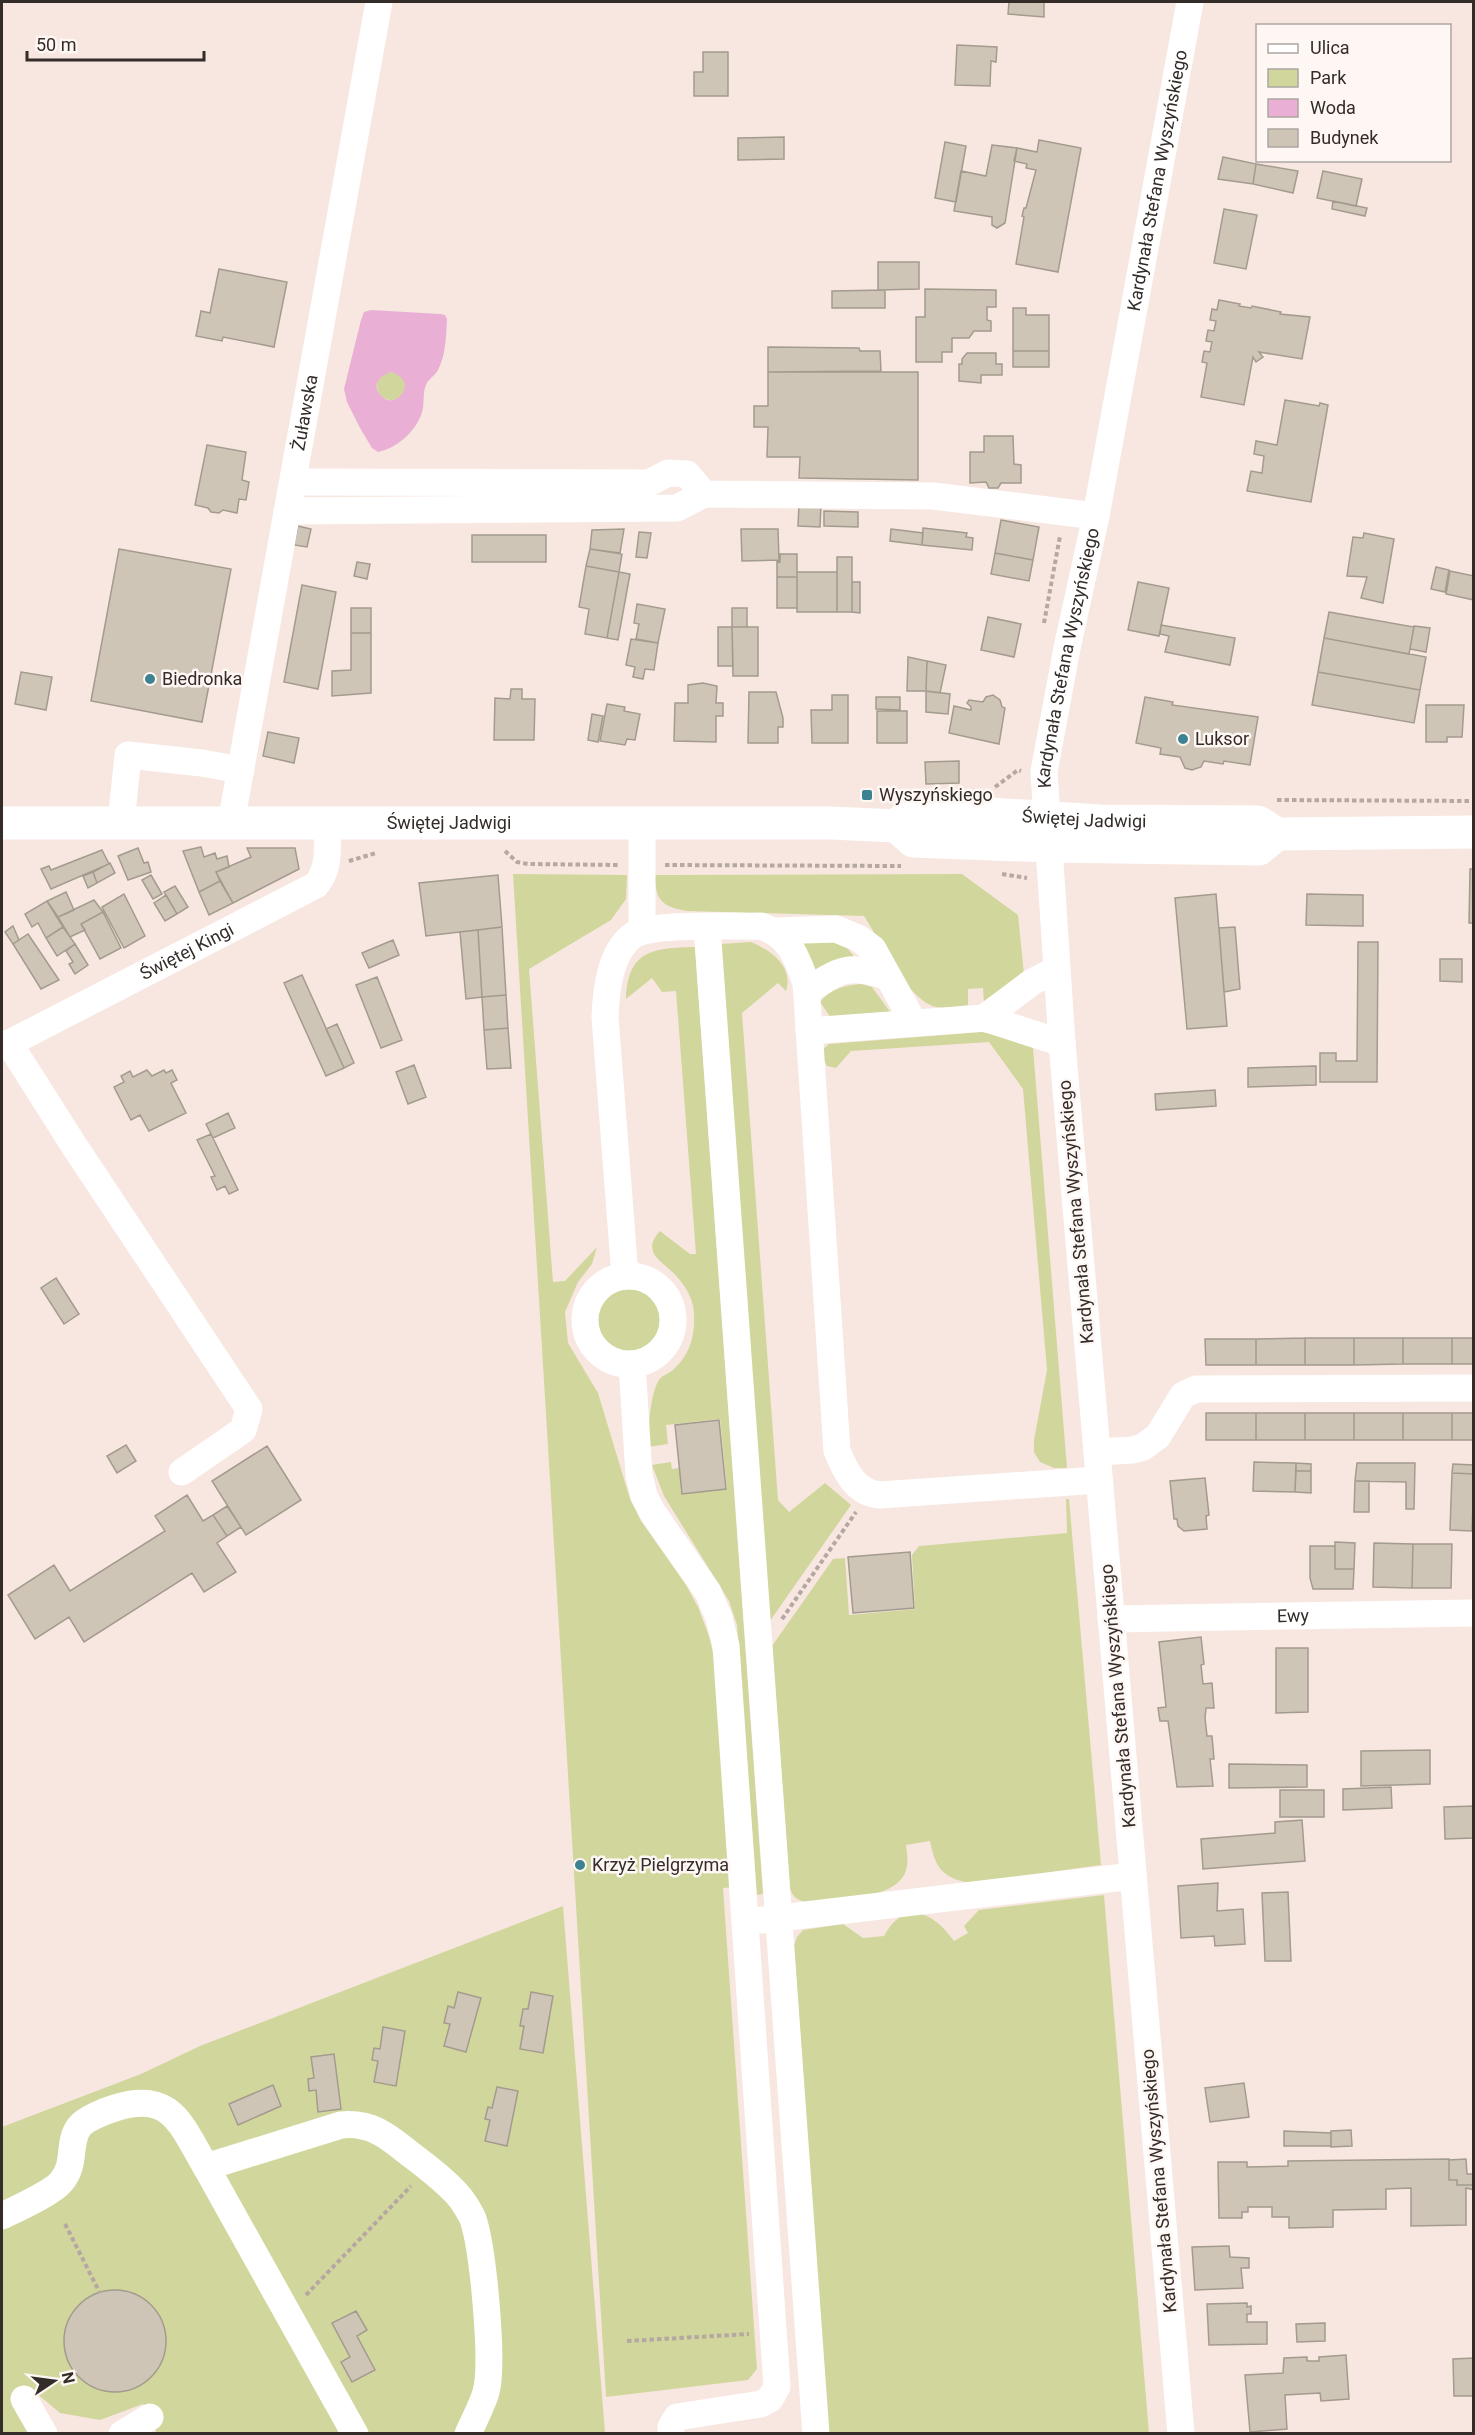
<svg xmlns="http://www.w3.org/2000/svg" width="1475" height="2435" font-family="Roboto,sans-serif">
  <rect width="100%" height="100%" fill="#f8e7e0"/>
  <path fill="#d1d79c" d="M377 386a14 14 0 1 1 28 0a14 14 0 1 1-28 0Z
    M513 874 627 875 626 899 611 920 529 969 553 1282 565 1281 597 1247 592 1264 578 1282 565 1312 568 1343 598 1393 630 1499 641 1521 686 1585 698 1607 709 1636 716 1665 735 1887 723 1888 757 2369 748 2380 606 2397Z
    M962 874 1018 915 1024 974 984 1004 983 988 968 989V1005C959 1006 945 1009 936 1007 907 1000 880 940 864 916L687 911C663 907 655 901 655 875Z
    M794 938 843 943 857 960 814 974Z
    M751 942C771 950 794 967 786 991L778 983 742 1013 778 1500 789 1512 825 1483 851 1505 770 1621 721 944Z
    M695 947 763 1894 757 1895 737 1625 729 1601 664 1496 652 1465 671 1462 672 1469 679 1468 682 1494 727 1489 720 1419 666 1425 668 1444 648 1447C648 1432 650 1393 659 1380 662 1375 670 1373 674 1369 690 1354 695 1336 694 1315 694 1301 687 1288 678 1278 665 1262 639 1254 660 1231L690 1254H696L676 991 662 992 652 978 626 999C628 950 653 948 695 947Z
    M861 984 872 987 891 1013 831 1018 820 1002C831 989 845 985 861 984Z
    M982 1032 1017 1039 1033 1048 1067 1468H1054L1040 1462 1034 1452V1440L1047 1370 1023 1089 989 1042 851 1051 836 1068 827 1066 823 1058V1049L829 1044Z
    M597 1321a32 32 0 1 1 64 0a32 32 0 1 1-64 0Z
    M1066 1499H1069L1101 1865 970 1883C942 1878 935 1867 930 1841L906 1845C907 1854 909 1864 905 1873 893 1901 832 1899 806 1902 797 1900 793 1897 790 1889L772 1646 833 1559 845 1558 849 1615 915 1609 912 1555 919 1546 1067 1533Z
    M1104 1895 1149 2433H828L794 1946 797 1937 803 1930 843 1924 863 1938 884 1936C904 1898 934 1912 954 1941L968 1933 964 1926 979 1910Z
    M563 1906 605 2433H157L143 2404 100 2420 60 2413 30 2388 40 2433 2 2434V2127L141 2074 200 2046Z"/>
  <path fill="#e9afd4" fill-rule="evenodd" d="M371 310 440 314 445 315 447 319C446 336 446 355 438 370 435 376 428 379 426 385 423 391 424 401 423 408 419 429 398 448 378 452L372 448 360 428 347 402 344 389 361 320 364 312ZM391 372C422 381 393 415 379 393 372 383 382 375 391 372Z"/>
  <path fill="#cec5b7" stroke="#a39b8e" stroke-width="1.5" d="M1009 2H1044V17L1008 14Z
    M957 45 997 47 996 62 991 61 990 86 955 85Z
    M703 52H728V96H694V72H703Z
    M784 137V159L738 160V138Z
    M1039 140 1081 148 1058 272 1016 264 1024 217 1022 216 1024 208H1026L1036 170 1026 168 1027 164 1014 161 1017 148 1037 152Z
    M945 142 966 146 956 202 935 198Z
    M992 145 1017 148 1005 223 997 228 992 225V217L954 211 961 171 986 176Z
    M1223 157 1256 164 1253 184 1218 179Z
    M1256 164 1298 171 1293 193 1253 184Z
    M1323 171 1362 179 1356 206 1317 198Z
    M1333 201 1367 208 1365 216 1332 209Z
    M1224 209 1257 215 1246 269 1214 263Z
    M878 262H919V289L878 290Z
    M219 269 287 282 274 347 223 337 222 341 196 336 201 311 210 313Z
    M925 289 996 290V307H987V320L991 321V331H974L969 338H952V352H942V362H916V317H925Z
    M885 290V308H832V291Z
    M1219 300 1240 304 1239 306 1251 308 1252 306 1281 312 1280 314 1310 317 1302 359 1259 352 1263 357 1256 362 1253 357 1244 405 1201 397 1207 363 1202 362 1204 351 1210 352 1212 342 1206 341 1208 330 1214 331 1216 321 1210 320 1212 309 1217 310Z
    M1013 308H1026V315H1049V351H1013Z
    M768 347 859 348 860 351H880L881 371 768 372Z
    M1013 351H1049V367H1013Z
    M967 353H996V364H1002V375H981V383L959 381V364H962V359Z
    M768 372H918V480L799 478 800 457H767L768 427H754V406H768Z
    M1285 400 1319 406 1320 403 1328 405 1311 502 1247 491 1251 471 1262 473 1264 456 1254 454 1256 441 1277 445Z
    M984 436H1013L1014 464 1021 465V483H1001L998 488H989L986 482 970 483V452H984Z
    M207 445 246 452 242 480 249 482 246 500 239 499 237 513 223 510 219 513 211 512 208 508 195 505Z
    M799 504 821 505 820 527 798 526Z
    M824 511 858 512V527L824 526Z
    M1001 520 1039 527 1033 560 995 553Z
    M298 526 311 529 307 547 294 545Z
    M923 528 967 533 966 537 973 538 972 550 922 545Z
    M624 529 620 553 590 549 592 530Z
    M741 529H778L779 560 742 561Z
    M891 529 923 533 922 545 890 541Z
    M639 532 651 533 647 558 636 557Z
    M1364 533 1394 539 1383 603 1361 598 1367 577 1347 576 1353 537 1363 538Z
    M472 535H546V562H472Z
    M119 549 231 569 202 722 91 701Z
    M590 549 622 554 619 572 586 566Z
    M995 553 1033 560 1029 581 991 574Z
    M780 554H797V577H777V561L780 562Z
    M837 557H852V612H837Z
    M357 562 370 564 367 579 354 576Z
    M586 566 619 572 607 638 585 634 589 609 579 607Z
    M1436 567 1449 570 1445 592 1431 589Z
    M1450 571 1474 576V600L1446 594Z
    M619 572 630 574 618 640 607 638Z
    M797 572H837V612H797Z
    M777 577H797V608H777Z
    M852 582H860V613L852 612Z
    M1138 582 1169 588 1159 636 1128 630Z
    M302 585 336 592 318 689 284 682Z
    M637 604 665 609 658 643 636 639 639 624 634 623Z
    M351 608H371V633H351Z
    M732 608H747V627H732Z
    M1329 612 1414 627 1409 654 1324 638Z
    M988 617 1021 624 1014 657 981 650Z
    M1161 625 1235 638 1230 665 1165 652 1169 636 1160 634Z
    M1414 626 1430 628 1426 652 1410 649Z
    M718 627H732L733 666H718Z
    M732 627H758V676H733Z
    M351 633H371V693L332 696V671L351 670Z
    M1324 638 1426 657 1420 690 1318 672Z
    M631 639 658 643 654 670 645 669 643 679 633 677 635 667 626 665Z
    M908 657 927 661 926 691H907Z
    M927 661 946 665 940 693 926 691Z
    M21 672 52 677 46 710 15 704Z
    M1318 672 1420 690 1414 723 1312 705Z
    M703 683 717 686 716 703H723V716H716V742L674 741 675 703H688V685Z
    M511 689H522V699H535L534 740H494L495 698 510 699Z
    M926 691 950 694 948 714 926 712Z
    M749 692H776L783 718V727H778V743H748Z
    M832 695H848V743H812L811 710H832Z
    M993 695 1000 700 1002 707 1005 708 999 744 949 733 954 706 971 710V707L967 703 969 700 983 702 986 697Z
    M876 697H900V710L876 709Z
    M1145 697 1173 702 1172 705 1258 717 1250 765 1224 761 1223 764 1204 761 1201 767 1192 770 1185 768 1180 757 1160 754 1161 748 1136 743Z
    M607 704 625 707 624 711 640 714 635 740 627 739 625 745 600 741Z
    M1426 705H1464L1462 737H1447V742H1426Z
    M877 711H907V743H877Z
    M592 714 603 716 598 742 588 740Z
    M268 732 299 738 294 763 263 756Z
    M959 761V783L926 784 925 762Z
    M201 847 204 857 215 853 217 859 227 856 229 867 216 872 220 881 199 892 183 851Z
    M138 848 144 863 148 862 151 872 128 880 118 856Z
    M247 848H295L299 869 233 903 216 872 251 857Z
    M102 850 109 864 51 889 41 869 49 866 51 870Z
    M110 863 115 873 97 883 93 872Z
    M1470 869H1474V923H1469Z
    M93 872 97 883 88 888 83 876Z
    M151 875 162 894 153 899 142 880Z
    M498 875 502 927 426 936 419 883Z
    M220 881 233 903 209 915 199 892Z
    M175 886 188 907 177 914 164 892Z
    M66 892 74 910 58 917 47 901Z
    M124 894 145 936 124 948 102 907Z
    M1216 894 1227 1026 1187 1029 1175 898Z
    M1307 894 1363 895V926L1306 925Z
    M166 895 177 914 165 921 154 903Z
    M94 900 103 912 81 924 85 930 70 937 58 917Z
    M47 901 63 927 46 938 38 923 32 927 25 914Z
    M103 912 121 948 100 959 81 924Z
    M13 926 19 940 13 944 5 932Z
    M63 927 75 944 57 956 46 938Z
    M502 927 506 995 482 997 478 930Z
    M1235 927 1240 989 1224 992 1219 928Z
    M478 930 482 997 466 999 460 932Z
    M28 934 59 980 41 989 13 944Z
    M393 940 399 955 369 968 362 953Z
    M1358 942H1378L1377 1082H1320V1053H1336V1061H1357Z
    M75 944 88 965 75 974 69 964 73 962 66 951Z
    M1440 959H1462V982L1440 981Z
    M302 975 344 1068 326 1076 284 983Z
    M377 977 402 1040 381 1048 356 985Z
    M506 995 508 1028 484 1030 482 997Z
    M337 1024 354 1063 344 1068 326 1029Z
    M508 1028 511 1068 487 1069 484 1030Z
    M414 1065 426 1097 408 1104 396 1072Z
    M1316 1066V1085L1248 1087V1068Z
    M147 1070 152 1076 164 1070 166 1073 172 1070 177 1080 171 1083 186 1113 149 1131 140 1115 131 1120 114 1087 124 1082 121 1076 130 1071 133 1077Z
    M1215 1090 1216 1106 1156 1110 1155 1094Z
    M228 1113 235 1128 213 1138 206 1124Z
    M211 1134 238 1190 229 1194 225 1186 217 1190 211 1177 215 1176 197 1140Z
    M56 1278 79 1314 64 1324 41 1288Z
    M1305 1338V1365H1256V1339Z
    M1305 1338H1354V1365H1305Z
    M1354 1338H1403V1364L1354 1365Z
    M1403 1338H1452V1364H1403Z
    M1452 1338H1474V1364H1452Z
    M1205 1339H1256V1365H1206Z
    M1206 1413H1256V1440H1206Z
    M1256 1413H1305V1440H1256Z
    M1305 1413H1354V1440H1305Z
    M1354 1413H1403V1440H1354Z
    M1403 1413H1452V1440H1403Z
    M1452 1413H1474V1440H1452Z
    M719 1420 726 1489 682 1494 675 1425Z
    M126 1445 136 1461 117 1473 107 1456Z
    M267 1446 301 1500 246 1535 212 1481Z
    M1254 1462 1296 1463 1295 1492 1253 1491Z
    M1296 1463 1311 1464V1471H1296Z
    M1357 1463H1415L1414 1509H1406V1482L1355 1481Z
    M1453 1464 1474 1465V1474L1452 1473Z
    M1296 1471H1311V1493L1295 1492Z
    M1452 1473 1474 1474 1472 1531 1450 1530Z
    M1205 1478 1209 1515 1206 1516 1207 1529 1184 1531 1178 1526 1177 1519H1174L1170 1481Z
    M1355 1481H1369V1512H1354Z
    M187 1495 203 1521 213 1515 227 1536 217 1543 236 1572 204 1592 192 1573 84 1642 69 1617 35 1639 8 1595 54 1565 70 1591 165 1531 155 1516Z
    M227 1506 241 1527 227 1536 213 1515Z
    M1335 1542 1355 1543 1354 1569H1335Z
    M1374 1543 1413 1544 1412 1588 1373 1587Z
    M1413 1544H1452L1451 1588H1412Z
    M1310 1546H1335V1569H1354L1353 1589H1313L1310 1578Z
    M910 1552 914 1608 853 1613 848 1557Z
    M1201 1637 1204 1664 1201 1665 1203 1684 1212 1683 1214 1708H1206L1205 1718 1207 1736H1212L1214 1759H1210L1213 1786 1177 1787 1168 1721H1160L1158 1708 1166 1707 1159 1642Z
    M1276 1648H1308V1712L1276 1713Z
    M1430 1750V1784L1361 1786V1751Z
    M1229 1764 1307 1765V1787L1229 1788Z
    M1391 1787 1392 1808 1343 1810V1789Z
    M1280 1790H1324V1817H1280Z
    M1474 1806V1838L1445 1839 1444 1807Z
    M1302 1820 1305 1861 1203 1869 1201 1839 1275 1833V1822Z
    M1218 1883 1217 1911 1243 1909 1245 1944 1215 1946 1214 1936 1181 1938 1178 1886Z
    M1288 1892 1291 1961H1265L1262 1893Z
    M458 1992 481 1998 466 2052 444 2046 450 2024 444 2023 448 2006 454 2008Z
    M531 1992 553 1996 543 2053 520 2049 524 2026H520L523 2009H528Z
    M383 2027 405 2031 396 2086 374 2082 378 2061 372 2060 374 2048 380 2049Z
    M334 2054 341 2109 318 2112 316 2090 309 2091 308 2079 314 2078 311 2057Z
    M1244 2083 1249 2117 1210 2122 1205 2088Z
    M273 2085 281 2106 238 2125 229 2104Z
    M497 2087 518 2091 507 2146 485 2141 490 2120 485 2119 488 2107 492 2108Z
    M1351 2130 1352 2146 1331 2147V2131Z
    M1284 2131 1331 2133V2146H1284Z
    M1449 2159V2180H1457V2185H1474V2190L1466 2188V2225L1411 2226V2188L1386 2189V2209L1333 2210V2227L1289 2228V2217H1272V2207H1248V2212H1242V2218H1219L1218 2162H1247V2167L1288 2166V2161Z
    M1466 2159 1467 2174H1474V2185H1457V2180H1449V2160Z
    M1229 2246 1230 2257 1249 2258V2268H1241L1243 2288 1195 2290 1192 2247Z
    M64 2341a51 51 0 1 1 102 0a51 51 0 1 1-102 0Z
    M1247 2303V2307L1251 2306V2314H1247V2322H1267V2344L1209 2345 1207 2304Z
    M356 2311 367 2330 357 2336 375 2370 352 2382 341 2362 350 2357 332 2323Z
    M1325 2323V2341L1297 2342 1296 2324Z
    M1346 2355 1349 2399 1321 2401 1320 2393 1285 2395 1287 2429 1250 2432 1245 2375 1283 2373 1284 2358 1307 2357V2361H1319V2357Z
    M1474 2358V2396H1454L1453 2359Z"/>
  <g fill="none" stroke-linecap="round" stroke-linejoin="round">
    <path stroke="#b5a7a2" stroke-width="4" stroke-dasharray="4.5 3" stroke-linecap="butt" d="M1044 623 1060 536
      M995 787 1018 770 1021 771
      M1277 800 1474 801
      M505 851 517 862 528 864 619 865
      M349 861 376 853
      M665 865 901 866
      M1002 874 1027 878
      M782 1619 856 1512
      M65 2224 100 2293
      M306 2295 411 2186
      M627 2341 749 2334"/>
    <g stroke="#fff" stroke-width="27">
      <path d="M293 482 649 483 668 473 687 474 704 494 933 496 1096 516"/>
      <path d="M287 511 677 508 704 494"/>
      <path d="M121 823 128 755 202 763 241 770"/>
      <path id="s1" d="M231 823 379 2"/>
      <path d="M642 824V931"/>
      <path d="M707 927 816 2434"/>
      <path d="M774 931 836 929 858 938 873 949 914 1023"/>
      <path d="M807 992C838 969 851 963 888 977"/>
      <path d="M984 1018 1032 982 1056 970"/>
      <path d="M809 1031 984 1018 1062 1043"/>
      <path d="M9 1043 73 1144 249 1409 243 1430 182 1472"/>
      <path id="s2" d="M2 1047 316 885C331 868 327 844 327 823"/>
      <path d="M625 1276 605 1017C606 991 610 953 632 936 651 922 735 927 761 926 791 937 796 956 806 983L837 1451C846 1472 855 1492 879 1495L1099 1480"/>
      <circle cx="629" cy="1320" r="44"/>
      <path d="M632 1364 639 1475 644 1496 653 1513 708 1592 719 1618 726 1646 777 2387 770 2399 761 2404 677 2417 671 2427V2434"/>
      <path d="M1097 1452 1133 1450 1143 1447 1158 1436 1183 1395 1196 1389 1474 1388"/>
      <path id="s3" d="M1111 1619 1474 1613"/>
      <path d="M762 1920 1133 1876"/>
      <path d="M206 2167 341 2125C371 2122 388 2136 410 2154 427 2167 453 2186 464 2203 467 2208 471 2214 473 2219 483 2249 494 2363 486 2392 482 2406 474 2420 468 2434"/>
      <path d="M2 2216C16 2209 52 2193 61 2182 77 2164 67 2144 79 2127 85 2119 105 2111 115 2108 172 2090 181 2125 206 2167L355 2434"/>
      <path d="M24 2399 44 2434"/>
      <path d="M122 2434 150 2417"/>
      <path id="s4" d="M1181 2434 1062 1043 1044 772 1067 648 1096 516 1190 2"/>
    </g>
    <g stroke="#fff" stroke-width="33">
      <path id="s5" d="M2 823H831L896 826 913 841 1048 846 1259 849 1277 834"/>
      <path id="s6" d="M896 826 915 809 1099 821 1258 822 1277 834 1474 832"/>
    </g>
  </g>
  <g fill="#3d8290" stroke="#fef7f4" stroke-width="2">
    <circle cx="150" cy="679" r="6"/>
    <circle cx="1183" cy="739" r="6"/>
    <rect x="861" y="789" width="12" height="12" rx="3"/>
    <circle cx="580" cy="1865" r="6"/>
  </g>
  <g text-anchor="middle" stroke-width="5" stroke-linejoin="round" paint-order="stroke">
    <g font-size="18" fill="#332c29" stroke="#fef7f4">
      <text dy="6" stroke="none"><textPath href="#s4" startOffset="2270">Kardynała Stefana Wyszyńskiego</textPath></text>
      <text dy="6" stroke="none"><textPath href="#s1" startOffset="417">Żuławska</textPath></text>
      <text dy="6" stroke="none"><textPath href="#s4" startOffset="1784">Kardynała Stefana Wyszyńskiego</textPath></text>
      <text dy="6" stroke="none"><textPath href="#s6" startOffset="195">Świętej Jadwigi</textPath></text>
      <text dy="6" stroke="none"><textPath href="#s5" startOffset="447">Świętej Jadwigi</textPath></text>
      <text dy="6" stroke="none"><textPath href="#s2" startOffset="208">Świętej Kingi</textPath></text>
      <text transform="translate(1076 1212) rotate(-95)" y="6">Kardynała Stefana Wyszyńskiego</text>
      <text dy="6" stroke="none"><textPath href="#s3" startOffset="182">Ewy</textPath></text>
      <text transform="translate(1118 1696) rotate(-95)" y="6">Kardynała Stefana Wyszyńskiego</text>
      <text transform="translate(1159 2181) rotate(-95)" y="6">Kardynała Stefana Wyszyńskiego</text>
    </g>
    <g font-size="18" fill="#332c29" stroke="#fef7f4" text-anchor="start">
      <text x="162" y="685">Biedronka</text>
      <text x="1195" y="745">Luksor</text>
      <text x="879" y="801">Wyszyńskiego</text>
      <text x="592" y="1871">Krzyż Pielgrzyma</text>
    </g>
  </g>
  <rect width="1475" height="2435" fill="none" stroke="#332c29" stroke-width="6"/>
  <rect x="1256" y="24" width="195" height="138" fill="#fef7f4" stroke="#ada6a3" stroke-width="1.5"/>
  <rect x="1268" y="44" width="30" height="9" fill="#ffffff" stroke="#ada6a3" stroke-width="1.5"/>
  <text x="1310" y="54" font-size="18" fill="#332c29">Ulica</text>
  <rect x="1268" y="69" width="30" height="18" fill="#d1d79c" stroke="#ada6a3" stroke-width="1.5"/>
  <text x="1310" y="84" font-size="18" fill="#332c29">Park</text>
  <rect x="1268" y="99" width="30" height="18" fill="#e9afd4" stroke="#ada6a3" stroke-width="1.5"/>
  <text x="1310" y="114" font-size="18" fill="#332c29">Woda</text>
  <rect x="1268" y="129" width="30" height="18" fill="#cec5b7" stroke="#ada6a3" stroke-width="1.5"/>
  <text x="1310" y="144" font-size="18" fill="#332c29">Budynek</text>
  <g transform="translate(54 2381) rotate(77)" stroke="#fef7f4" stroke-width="4.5" paint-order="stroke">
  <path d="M0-4.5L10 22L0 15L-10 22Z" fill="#332c29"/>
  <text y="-9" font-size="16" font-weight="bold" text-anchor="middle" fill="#332c29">N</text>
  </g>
  <path d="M27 51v9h177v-9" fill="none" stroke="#332c29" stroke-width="3"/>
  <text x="36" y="51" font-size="18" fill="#332c29" stroke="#fef7f4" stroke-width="4.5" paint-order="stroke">50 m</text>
</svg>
